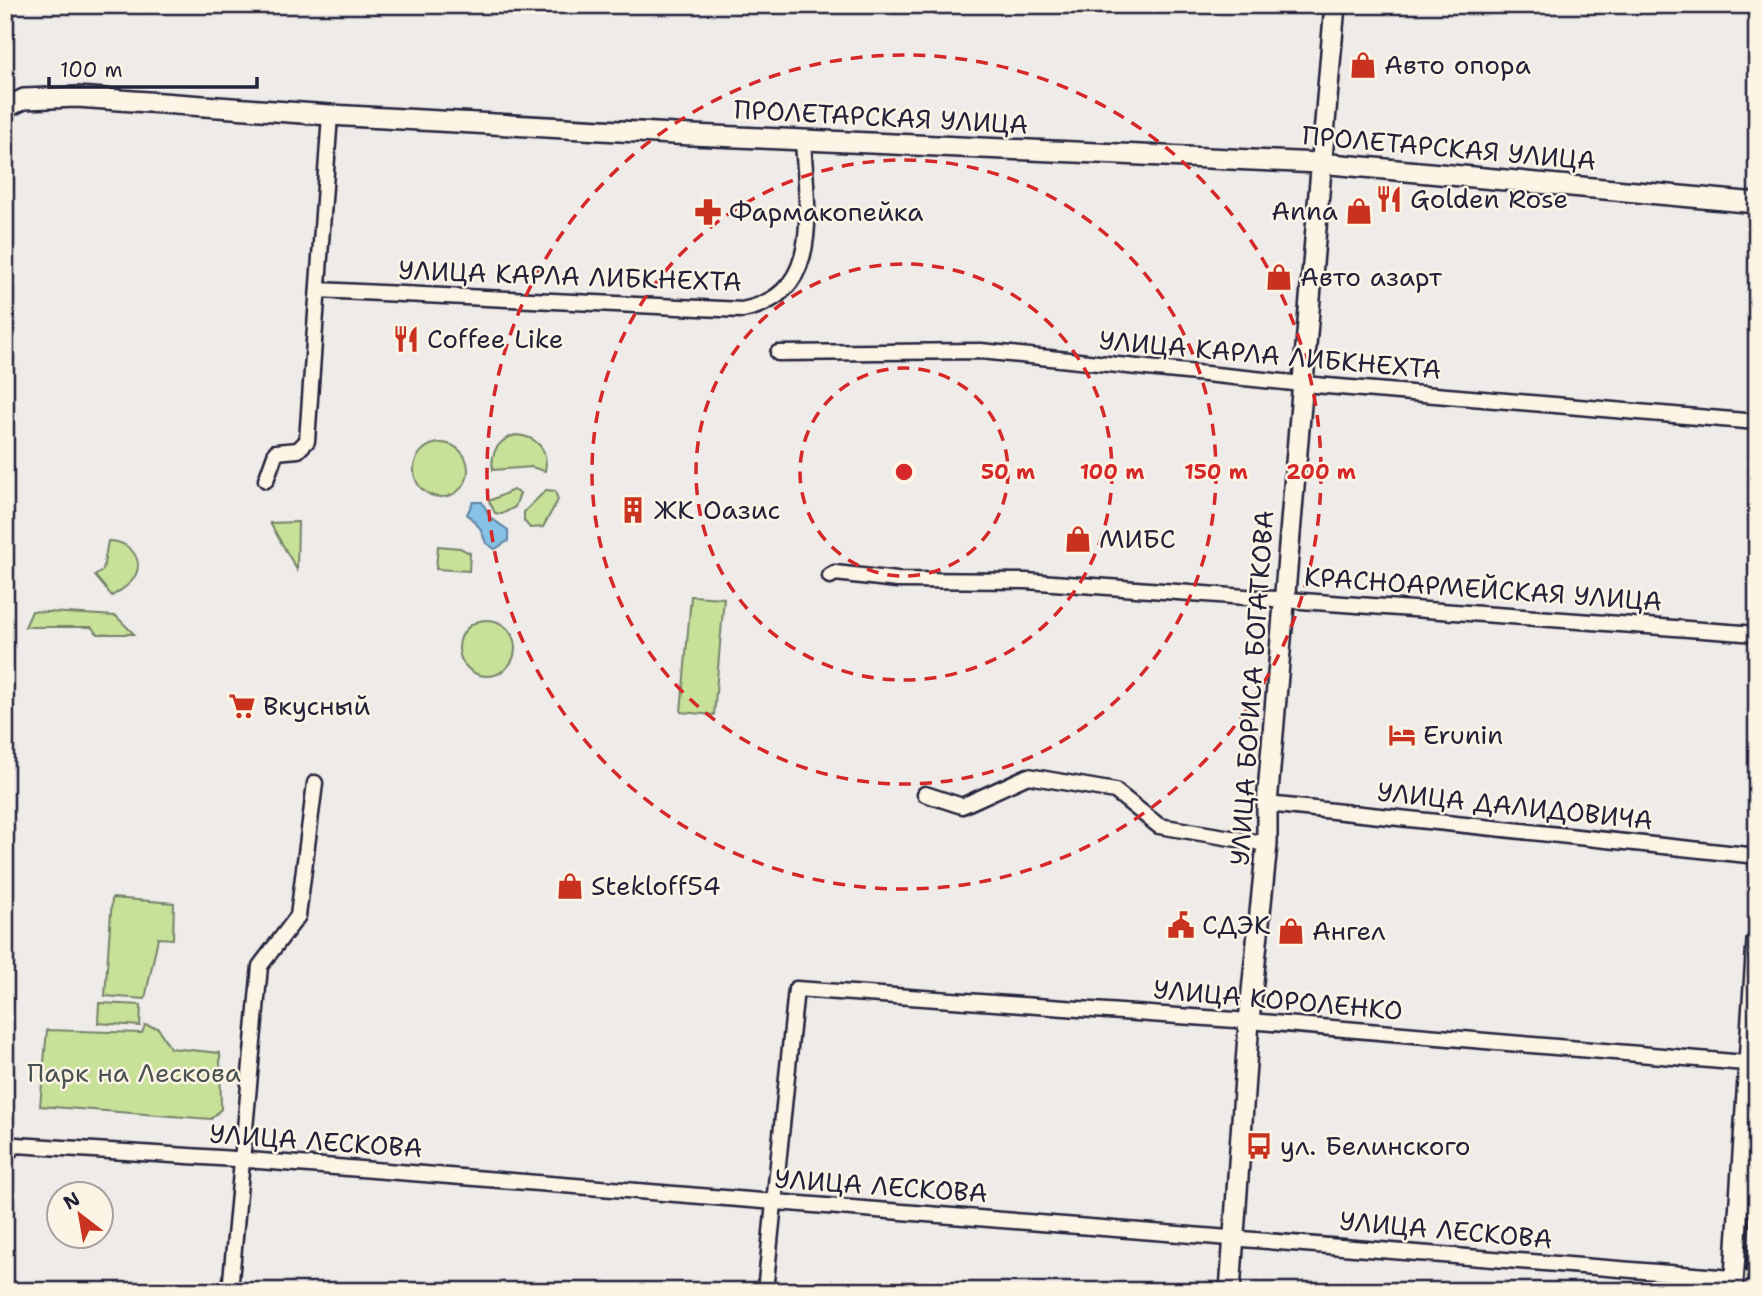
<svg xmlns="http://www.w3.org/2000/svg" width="1762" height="1296" font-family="'Shantell Sans',sans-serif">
  <rect width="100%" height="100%" fill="#eeebe8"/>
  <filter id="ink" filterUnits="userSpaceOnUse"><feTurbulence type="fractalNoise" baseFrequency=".0143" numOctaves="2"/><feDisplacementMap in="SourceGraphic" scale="14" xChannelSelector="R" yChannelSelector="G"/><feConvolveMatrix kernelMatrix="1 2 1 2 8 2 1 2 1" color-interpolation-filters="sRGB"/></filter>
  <g filter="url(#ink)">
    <path fill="#c7e198" stroke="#74826a" stroke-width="2" d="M516 435C537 436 549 450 545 471L531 467 493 470C490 452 499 439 516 435Z
      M414 470a27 27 0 1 1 54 0a27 27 0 1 1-54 0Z
      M513 490 520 493 515 507 502 514 495 513 489 501Z
      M546 490 555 491 558 500 543 527 530 528 524 521V512Z
      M298 522 297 570 270 523Z
      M108 541C128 540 146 559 134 578 129 586 120 591 112 596L95 576 103 570Z
      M438 546 460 548 470 553 469 571 436 569Z
      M691 596 724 598 714 715 681 712Z
      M32 611 116 616 134 634H98L91 627H25Z
      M459 648a28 28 0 1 1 56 0a28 28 0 1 1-56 0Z
      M112 898 174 903 173 939 158 938 145 999 105 996Z
      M99 1003 141 1005 140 1026 98 1023Z
      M145 1025 158 1028 170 1048 220 1053 221 1109 211 1119 40 1106 47 1030 142 1033Z"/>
    <path fill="#86c2e6" stroke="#5e82a2" stroke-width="2" d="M473 502H482L491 518 508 530V541L495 549 486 543 480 528 467 514Z"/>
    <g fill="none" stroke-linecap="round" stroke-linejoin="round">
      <defs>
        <path id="street" d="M318 290 742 310C826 294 806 206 803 140
          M778 353 981 351 1303 384 1757 422
          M266 480 276 452 298 450 307 441 330 115
          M830 576 835 573 897 580 1026 581 1757 634
          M925 794 962 806 1028 776 1115 791 1159 826 1267 844
          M1267 804 1757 856
          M5 1155 16 1145 235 1159 1757 1280
          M230 1291 260 966 298 916 315 783
          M765 1291 796 989 1249 1021 1757 1064"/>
        <path id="secondary" d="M5 108 24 99 77 97 330 115 692 135 1320 163 1757 203
          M1230 1291 1249 1021 1267 844V804L1335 5
          M1734 1291 1757 941"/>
      </defs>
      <use href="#street" stroke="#22223b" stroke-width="19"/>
      <use href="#secondary" stroke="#22223b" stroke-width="24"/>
      <use href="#street" stroke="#fcf5e5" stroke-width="14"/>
      <use href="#secondary" stroke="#fcf5e5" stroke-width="19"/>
      <path stroke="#22223b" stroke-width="2" d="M1743 1291 1757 1084"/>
    </g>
  </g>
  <g fill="none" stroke="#d62828" stroke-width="3.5" stroke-dasharray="12 9">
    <circle cx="904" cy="472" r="104"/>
    <circle cx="904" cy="472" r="208"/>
    <circle cx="904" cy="472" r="312"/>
    <circle cx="904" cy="472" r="417"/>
  </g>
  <defs>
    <symbol id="shop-bare" viewBox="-9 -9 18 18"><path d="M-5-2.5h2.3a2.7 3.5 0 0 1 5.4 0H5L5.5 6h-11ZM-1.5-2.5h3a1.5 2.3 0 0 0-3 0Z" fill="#c8321e" stroke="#fcf5e5" stroke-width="2.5" paint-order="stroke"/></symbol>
    <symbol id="restaurant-bare" viewBox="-9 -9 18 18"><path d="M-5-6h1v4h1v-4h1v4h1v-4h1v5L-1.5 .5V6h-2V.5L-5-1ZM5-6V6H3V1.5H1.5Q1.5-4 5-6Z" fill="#c8321e" stroke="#fcf5e5" stroke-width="2.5" paint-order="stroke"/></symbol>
    <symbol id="pharmacy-bare" viewBox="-9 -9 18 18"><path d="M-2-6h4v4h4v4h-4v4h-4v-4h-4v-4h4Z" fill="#c8321e" stroke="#fcf5e5" stroke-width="2.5" paint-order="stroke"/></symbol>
    <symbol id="building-bare" viewBox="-9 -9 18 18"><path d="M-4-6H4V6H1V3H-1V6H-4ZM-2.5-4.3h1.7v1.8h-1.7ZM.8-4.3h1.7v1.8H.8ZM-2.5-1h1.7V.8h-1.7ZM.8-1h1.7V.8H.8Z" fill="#c8321e" stroke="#fcf5e5" stroke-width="2.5" paint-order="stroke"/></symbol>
    <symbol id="supermarket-bare" viewBox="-9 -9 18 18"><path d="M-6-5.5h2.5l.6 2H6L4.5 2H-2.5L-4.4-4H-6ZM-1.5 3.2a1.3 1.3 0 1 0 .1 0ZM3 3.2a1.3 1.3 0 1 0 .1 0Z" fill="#c8321e" stroke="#fcf5e5" stroke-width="2.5" paint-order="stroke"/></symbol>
    <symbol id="hotel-bare" viewBox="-9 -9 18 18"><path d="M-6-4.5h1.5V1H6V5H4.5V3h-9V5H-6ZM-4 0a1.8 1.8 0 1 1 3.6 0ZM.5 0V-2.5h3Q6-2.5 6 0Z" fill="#c8321e" stroke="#fcf5e5" stroke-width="2.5" paint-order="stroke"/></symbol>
    <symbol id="civic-bare" viewBox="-9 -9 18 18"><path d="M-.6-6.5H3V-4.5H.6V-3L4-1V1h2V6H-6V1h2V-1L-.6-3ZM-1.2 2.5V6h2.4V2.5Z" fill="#c8321e" stroke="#fcf5e5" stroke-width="2.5" paint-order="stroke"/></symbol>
    <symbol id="bus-bare" viewBox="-9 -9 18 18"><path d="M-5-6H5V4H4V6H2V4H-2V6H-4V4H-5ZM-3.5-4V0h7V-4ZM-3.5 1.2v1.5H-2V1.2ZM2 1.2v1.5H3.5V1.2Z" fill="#c8321e" stroke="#fcf5e5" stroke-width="2.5" paint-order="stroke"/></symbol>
  </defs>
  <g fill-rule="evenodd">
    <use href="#shop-bare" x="1344" y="46" width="38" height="38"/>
    <use href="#restaurant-bare" x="1370" y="180" width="38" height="38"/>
    <use href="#shop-bare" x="1340" y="192" width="38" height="38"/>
    <use href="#pharmacy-bare" x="689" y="193" width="38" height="38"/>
    <use href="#shop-bare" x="1260" y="258" width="38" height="38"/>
    <use href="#restaurant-bare" x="387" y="320" width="38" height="38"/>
    <use href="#building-bare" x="614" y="491" width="38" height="38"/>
    <use href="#shop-bare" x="1059" y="520" width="38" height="38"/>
    <use href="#supermarket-bare" x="223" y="687" width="38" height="38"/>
    <use href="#hotel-bare" x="1383" y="716" width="38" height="38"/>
    <use href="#shop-bare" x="551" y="867" width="38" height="38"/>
    <use href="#civic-bare" x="1162" y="906" width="38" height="38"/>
    <use href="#shop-bare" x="1272" y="912" width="38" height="38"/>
    <use href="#bus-bare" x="1240" y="1127" width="38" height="38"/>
  </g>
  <g text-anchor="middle" stroke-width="5" stroke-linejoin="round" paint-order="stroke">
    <g font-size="26" fill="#22223b" stroke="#fcf5e5" text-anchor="start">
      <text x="1384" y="74">Авто опора</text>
      <text x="1410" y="208">Golden Rose</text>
      <text x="1338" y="220" text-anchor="end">Anna</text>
      <text x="729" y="221">Фармакопейка</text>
      <text x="1300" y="286">Авто азарт</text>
      <text x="427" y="348">Coffee Like</text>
      <text x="654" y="519">ЖК Оазис</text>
      <text x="1099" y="548">МИБС</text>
      <text x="263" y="715">Вкусный</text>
      <text x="1423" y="744">Erunin</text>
      <text x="591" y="895">Stekloff54</text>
      <text x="1202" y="934">СДЭК</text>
      <text x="1312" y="940">Ангел</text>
      <text x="1280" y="1155">ул. Белинского</text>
    </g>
    <g font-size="26" fill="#22223b" stroke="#fcf5e5">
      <text transform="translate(881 117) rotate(3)" y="9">ПРОЛЕТАРСКАЯ УЛИЦА</text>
      <text transform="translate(1449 148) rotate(5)" y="9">ПРОЛЕТАРСКАЯ УЛИЦА</text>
      <text transform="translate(570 276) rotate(2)" y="9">УЛИЦА КАРЛА ЛИБКНЕХТА</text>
      <text transform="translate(1270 355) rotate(5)" y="9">УЛИЦА КАРЛА ЛИБКНЕХТА</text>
      <text transform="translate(1483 589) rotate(4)" y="9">КРАСНОАРМЕЙСКАЯ УЛИЦА</text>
      <text transform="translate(1252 688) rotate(-86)" y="9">УЛИЦА БОРИСА БОГАТКОВА</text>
      <text transform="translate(1515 806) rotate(6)" y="9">УЛИЦА ДАЛИДОВИЧА</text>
      <text transform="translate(1278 1000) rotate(5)" y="9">УЛИЦА КОРОЛЕНКО</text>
      <text transform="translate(316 1141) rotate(4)" y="9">УЛИЦА ЛЕСКОВА</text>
      <text transform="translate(881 1186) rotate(4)" y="9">УЛИЦА ЛЕСКОВА</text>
      <text transform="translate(1446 1230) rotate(5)" y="9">УЛИЦА ЛЕСКОВА</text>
    </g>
    <g font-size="26" fill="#4b5252" stroke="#fcf5e5">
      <text x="134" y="1082">Парк на Лескова</text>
    </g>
  </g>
  <circle cx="904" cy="472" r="10" fill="#d62828" stroke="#fcf5e5" stroke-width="3.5"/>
  <g font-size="21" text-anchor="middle" font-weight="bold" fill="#d62828" stroke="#fcf5e5" stroke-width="5" stroke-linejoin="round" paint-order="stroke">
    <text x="1008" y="479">50 m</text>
    <text x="1112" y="479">100 m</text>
    <text x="1216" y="479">150 m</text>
    <text x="1321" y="479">200 m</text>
  </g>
  <rect width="1762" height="1296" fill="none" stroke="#fcf5e5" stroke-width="28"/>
  <rect x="14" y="14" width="1734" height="1268" fill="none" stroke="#22223b" stroke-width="2.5" filter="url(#ink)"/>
  <g transform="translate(80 1215) rotate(329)"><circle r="33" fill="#fcf5e5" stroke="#a5a1a1" stroke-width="2"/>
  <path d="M0-5L12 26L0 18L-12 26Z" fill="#c8321e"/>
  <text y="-10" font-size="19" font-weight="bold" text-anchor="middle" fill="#22223b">N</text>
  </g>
  <path d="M49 77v10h208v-10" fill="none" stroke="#22223b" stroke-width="3.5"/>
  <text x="60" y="77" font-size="21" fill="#22223b" stroke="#fcf5e5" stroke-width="5" paint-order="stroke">100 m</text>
</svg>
